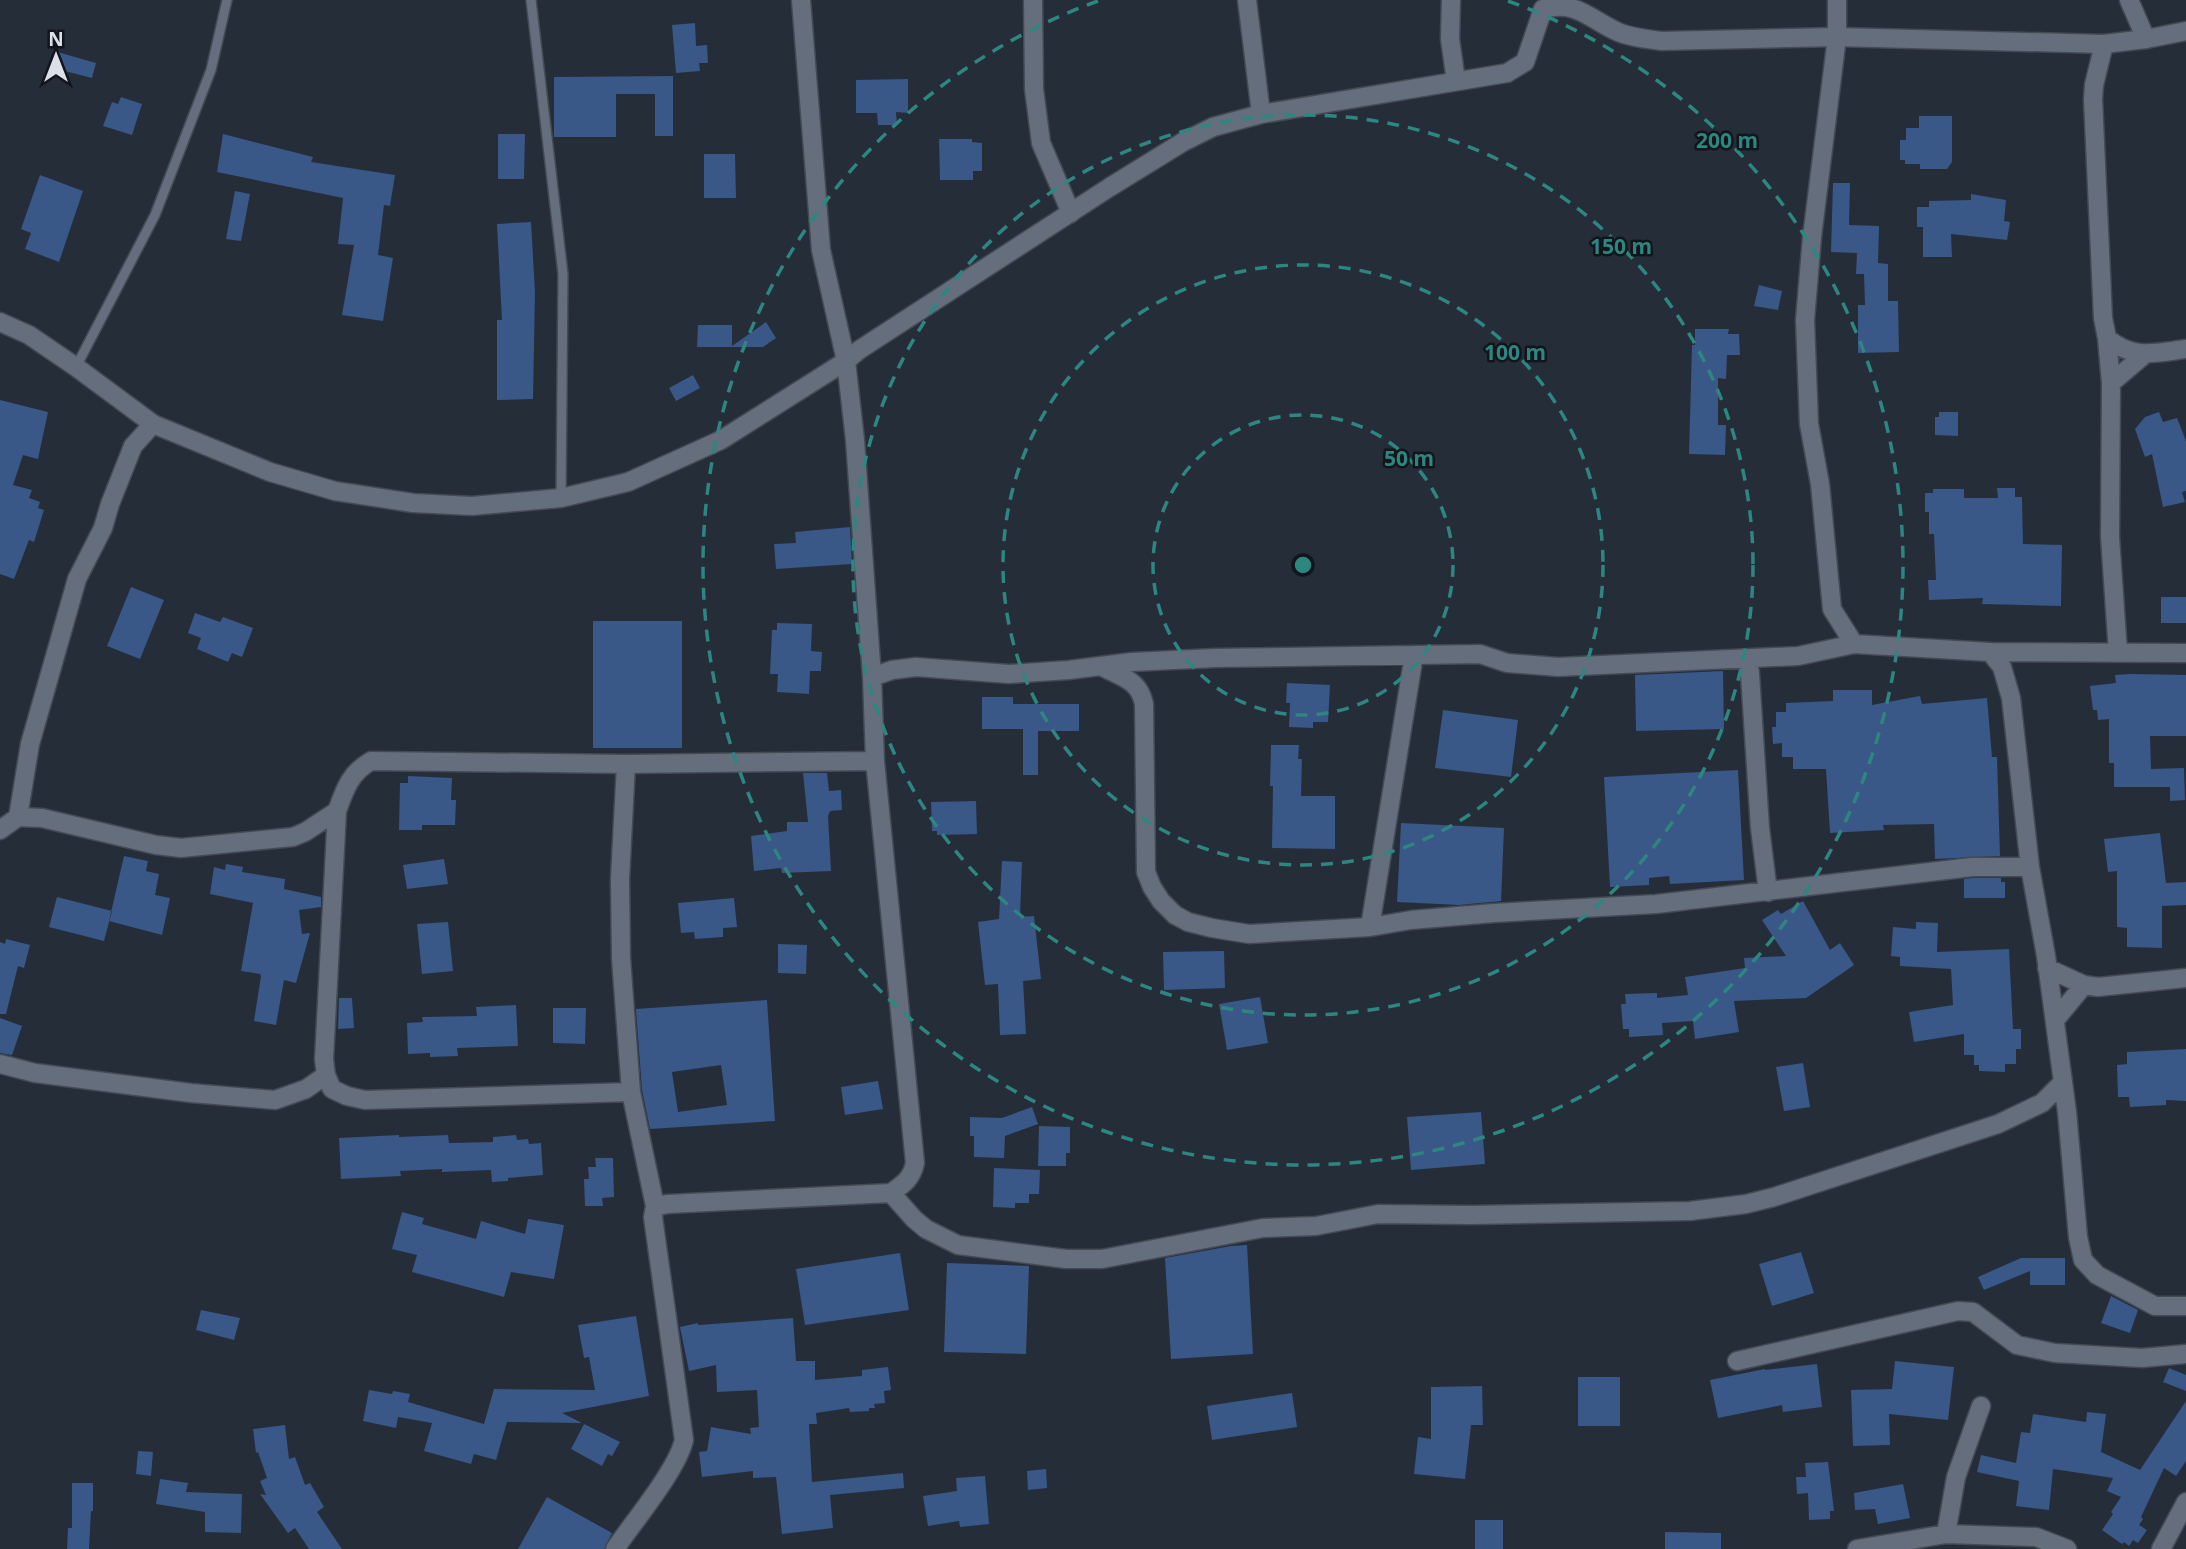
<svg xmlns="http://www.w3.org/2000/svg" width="2186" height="1549" font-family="'Noto Sans',sans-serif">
  <rect width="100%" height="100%" fill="#252d39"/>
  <path fill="#395787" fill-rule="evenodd" d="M695 23 696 46 707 45 708 63H699L700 71 676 73 672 25Z
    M54 51 96 63 92 78 49 67Z
    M673 76V136H655V94H616V137H554V77Z
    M908 79V113L896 112 897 125H878L877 113H856V80Z
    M121 97 142 104 132 135 103 126 112 102 118 104Z
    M1919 116H1952V162L1947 169H1920V164H1905V160H1900V140H1906V128H1919Z
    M223 134 313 157 311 162 395 175 390 206 384 205 378 255 393 258 383 321 342 315 354 245 338 244 343 198 217 172Z
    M498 134H525L524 179H498Z
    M939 139H972V142L982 143V171H973V180H940Z
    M704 154H735L736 198H704Z
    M40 175 83 191 59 262 25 249 31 233 21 229Z
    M1833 183H1850L1849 225 1879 226 1878 263 1888 264V301H1898L1899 352 1858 353V305H1865L1864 274H1856L1857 253 1831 252Z
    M235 191 250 194 241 241 226 239Z
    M1971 194 2006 200 2004 221 2010 222 2007 240 1951 234 1952 257H1923V227H1917V207H1929V201L1971 200Z
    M531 222 535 292 533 399 497 400V320H502L497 224Z
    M1759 285 1782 291 1778 310 1754 306Z
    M766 322 776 338 763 347H697L698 325H732V346Z
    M1695 329H1729L1728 334H1739L1740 355H1727L1726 379 1718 378V425H1726L1725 455 1689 454 1692 345H1695Z
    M693 375 700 388 676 401 669 388Z
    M0 400 48 412 38 459 23 455 13 485 32 490 29 498 40 502 38 508 44 510 34 542 29 540 14 579 0 574Z
    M1939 412H1958V436L1935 435V417H1939Z
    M2159 412 2163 422 2177 418 2186 441V491L2182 492 2185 502 2163 507 2152 454 2145 457 2135 429 2145 417Z
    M1997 488H2015V497H2022L2023 544 2062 545 2061 606 1982 604 1983 598 1929 600 1928 580H1936L1934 534H1929V512H1925V493H1933V489H1964V498H1998Z
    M850 527 852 564 776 569 774 544 796 543 795 532Z
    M131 587 164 600 140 659 107 646Z
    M2161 597H2186V623H2161Z
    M195 613 220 622 223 617 253 628 242 657 232 653 228 662 197 649 201 638 188 633Z
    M593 621H682V748H593Z
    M777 623 812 624 811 651 822 652 821 671H810L809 694 777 692 778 674H770L772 630H777Z
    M1723 671 1724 729 1636 731 1635 675Z
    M2130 674 2186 675V736H2150L2151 769 2184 768 2185 800 2170 801V787H2114V763H2109V719L2098 720 2097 710H2093L2090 686 2116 683 2115 675Z
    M1287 683 1330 685 1328 722H1313V728L1289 727 1290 703H1286Z
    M1833 690H1872V705L1920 696 1922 704 1987 698 1992 757H1997L2000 856 1935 859 1934 824 1883 825 1884 830 1830 833 1826 769H1793V757H1782V743L1773 744 1772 727H1776V712H1786V703L1833 701Z
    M982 697H1013V704H1079V731H1038V775H1023V729H982Z
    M1443 710 1518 720 1511 777 1435 768Z
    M1271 745H1299L1298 759H1302L1301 796H1335V849L1272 848 1273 786H1270Z
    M1738 770 1744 880 1670 884 1669 876 1649 878V885L1610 887 1604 777Z
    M803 773H827L829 791 841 790 842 810 830 811 828 816 831 871 782 873 781 868 754 871 751 836 787 831V822H808Z
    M408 776 452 778 451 800H456L455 825H422V830H399L400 783H408Z
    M976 801 977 834 937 835V831H932L931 802Z
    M1401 823 1504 828 1501 901 1459 905 1397 902Z
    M2160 833 2166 883 2186 882V905L2162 906V948L2127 947V928L2117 927V871L2108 872 2104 839Z
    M124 856 148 861 146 871 159 874 155 895 170 898 162 935 109 921Z
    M444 859 448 884 407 889 403 865Z
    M1002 861 1022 862 1020 917 1034 916 1041 979 1023 981 1026 1034 1000 1035 998 984 985 985 978 922 999 919Z
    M226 864 243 867 242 872 285 879 284 889 321 897V907L299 910 302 934 310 933 296 983 284 980 276 1025 254 1021 261 976 260 974 241 971 253 903 210 894 214 867 225 870Z
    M1973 878H2001V882H2005V898H1964V879Z
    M57 897 112 911 104 941 49 927Z
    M734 898 737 927 723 928V937L695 939 694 932 681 933 678 903Z
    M1803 901 1830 950 1840 943 1854 965 1844 972 1806 998 1734 1001 1739 1032 1695 1039 1693 1021 1662 1023 1663 1035 1629 1037V1029H1623L1621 1004H1626L1625 994 1657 993V998L1688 995 1685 977 1745 968 1744 958 1786 956 1762 920 1778 910 1781 914Z
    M448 922 453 971 422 974 417 924Z
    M1916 922 1938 923 1937 952 2009 949 2013 1029H2021V1049H2016V1064H2005V1072L1979 1071V1065H1974V1055H1964V1034L1914 1042 1909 1012 1953 1005 1951 969 1900 966V957L1891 956 1893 927 1916 929Z
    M6 939 30 945 24 968 18 966 6 1014H0V942L5 944Z
    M778 944 807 945 806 974 778 973Z
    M1224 951 1225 988 1164 990 1163 952Z
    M1260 997 1268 1043 1227 1050 1219 1004Z
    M339 998H352L354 1028 338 1029Z
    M767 1000 775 1121 650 1129 642 1090 636 1009ZM721 1065 727 1105 678 1112 672 1072Z
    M516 1005 518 1046 457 1048 458 1056 430 1057V1053L408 1054 407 1023 423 1022 422 1017 477 1016 476 1007Z
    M553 1008H586L585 1044 553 1043Z
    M0 1018 22 1026 12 1055 0 1053Z
    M2186 1049V1101L2166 1100V1105L2130 1107 2129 1097H2118L2117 1065 2127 1064V1052Z
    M1803 1063 1810 1107 1784 1111 1776 1067Z
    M878 1081 883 1109 845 1115 841 1087Z
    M1032 1107 1038 1124 1005 1136 1004 1158 974 1157V1136H970V1117L1002 1118Z
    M1481 1112 1485 1164 1411 1170 1407 1117Z
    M1039 1126 1070 1127V1153H1066V1166H1038Z
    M399 1135V1137L448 1135 449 1143 493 1142V1137L516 1135 517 1140 528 1139 529 1144 541 1143 543 1175 508 1178V1181L492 1182 491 1170 442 1172V1169L400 1171 401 1176 341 1179 339 1138Z
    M595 1158H613L614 1197 602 1198 603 1206H585L584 1179H589L588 1167H596Z
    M994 1168 1040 1170 1039 1194H1029V1203H1015V1208L993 1207Z
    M402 1212 424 1218 422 1224 476 1239 481 1221 525 1234 528 1219 564 1225 554 1279 511 1272 504 1297 412 1272 417 1255 392 1249Z
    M1247 1245 1253 1354 1171 1359 1165 1258 1231 1246Z
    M1801 1252 1814 1293 1772 1306 1759 1264Z
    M900 1253 909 1310 805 1325 796 1269Z
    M2021 1258H2065V1285H2030V1271L1984 1290 1978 1277Z
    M947 1263 1029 1266 1026 1354 944 1352Z
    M2111 1296 2138 1310 2130 1333 2101 1323Z
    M201 1310 240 1318 234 1340 196 1330Z
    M636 1316 649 1396 562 1413 582 1423 507 1422 496 1460 474 1454 471 1464 424 1451 432 1423 398 1417 396 1428 363 1421 369 1390 392 1394 393 1391 410 1394 408 1402 484 1424 494 1389 595 1390 589 1357 584 1358 578 1325Z
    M793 1318 796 1361H815V1380L862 1376V1370L888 1367 891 1390 884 1391 885 1403 874 1404 875 1408H869V1411L850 1412 849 1408 816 1413 817 1424H809L812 1482 903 1473 904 1488 830 1495 833 1528 782 1534 776 1477 753 1478V1471L702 1477 699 1452 707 1451 711 1427 751 1434 750 1428 759 1427 757 1390 717 1392 716 1365 689 1371 680 1327 698 1323V1325Z
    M1895 1361 1954 1367 1948 1420 1889 1414 1890 1445 1853 1446 1851 1390 1892 1389Z
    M1817 1364 1822 1407 1783 1412 1782 1405 1718 1418 1710 1380 1765 1369V1370Z
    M2169 1368 2186 1375V1391L2163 1382Z
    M1578 1377H1620V1426H1578Z
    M1482 1386 1483 1425H1471L1465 1479 1414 1474 1418 1437 1431 1439V1387Z
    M1292 1393 1297 1427 1212 1440 1207 1406Z
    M2186 1401V1461L2176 1476 2164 1468 2141 1517 2143 1519 2139 1525 2147 1530 2138 1543 2133 1540 2129 1546 2124 1542 2122 1544 2102 1530 2113 1514 2111 1512 2121 1497 2107 1491 2113 1478 2053 1469 2049 1510 2016 1506 2019 1481 1977 1472 1981 1455 2016 1463 2021 1432 2030 1433 2033 1414 2086 1422 2087 1412 2106 1414 2101 1452 2140 1470Z
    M584 1424 620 1442 612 1456 608 1454 602 1466 571 1449Z
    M285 1425 289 1459 295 1457 305 1485 310 1483 324 1507 317 1512 342 1549H309L295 1528 288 1533 260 1494 266 1495 260 1481 267 1478 258 1452 256 1453 253 1429Z
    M138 1451 153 1452 151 1476 136 1474Z
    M1828 1462 1834 1511H1830V1519L1809 1520 1808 1493 1797 1494 1796 1477H1806L1805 1463Z
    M1046 1469 1047 1488 1028 1490 1027 1471Z
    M985 1476 989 1524 960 1527 959 1521 928 1526 923 1496 957 1491 956 1478Z
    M160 1479 188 1483 186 1492 242 1494 241 1533 205 1532V1512L156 1504Z
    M72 1483H93V1511H91L89 1549H67L68 1528H72Z
    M1903 1484 1910 1518 1878 1524 1875 1509 1855 1510 1854 1493Z
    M547 1497 612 1533 604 1549H518Z
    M1475 1520H1503V1549H1475Z
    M1665 1532 1721 1533V1549H1665Z"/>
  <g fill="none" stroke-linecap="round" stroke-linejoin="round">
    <defs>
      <path id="service" d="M531 0 563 274 561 498
        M76 367 155 215 211 70 227 0"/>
      <path id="minor" d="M1033 0 1034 89 1041 143 1071 213
        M1247 0 1261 114
        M1451 0 1450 39 1456 81
        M1837 0V37L1812 237 1805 320 1809 424 1820 484 1832 609 1854 644 1990 652 2186 653
        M2129 0 2146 39
        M2104 44 2094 85 2093 99 2103 318 2107 338 2111 383 2110 537 2118 653
        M2107 338C2133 360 2155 353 2186 349
        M2111 383 2144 355
        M1990 652 2002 667 2011 698 2030 867 2046 956 2067 1112 2078 1237 2083 1260 2097 1275 2155 1306H2186
        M1749 659 1760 828 1768 892
        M1103 667C1123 678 1139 680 1144 704L1146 872 1152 887 1161 901 1175 915 1188 922 1212 928 1249 934 1370 927 1411 920 1494 913 1656 904 1972 867H2030
        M872 677 892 670 916 667 1009 674 1069 670 1132 662 1215 658 1480 654 1507 663 1558 667 1798 656 1854 644
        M626 764 620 879 621 958 631 1092 655 1206
        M18 817 30 744 77 579 103 528 110 504 133 446 153 424
        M0 830 18 817 42 818 156 845 181 848 293 837 305 832 337 811
        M1370 927 1414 655
        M2047 968 2084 985 2098 987 2186 978
        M2055 1020 2084 985
        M0 1064 35 1073 191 1093 275 1100 306 1089 326 1075
        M631 1092 365 1100 347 1096 332 1089 326 1075 324 1059 337 811C345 789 350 773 371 761L626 764 875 761
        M891 1193 914 1219 926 1229 958 1245 1066 1259H1102L1263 1228 1316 1226 1378 1214 1472 1215 1690 1211 1746 1204 1774 1197 1998 1124 2042 1103 2063 1082
        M1737 1361 1958 1311 1973 1312 2017 1345 2055 1353 2142 1358 2186 1354
        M1946 1534 1956 1477 1981 1406
        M615 1549C634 1521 677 1470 684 1440L653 1217 655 1206 668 1204 891 1193C904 1184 912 1178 915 1163L875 761 872 677 855 440 846 361 821 250 801 0
        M1857 1549 1946 1534 2036 1537 2067 1549
        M2161 1549 2186 1502"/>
      <path id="tertiary" d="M0 322 29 335 76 367 153 424 270 472 335 491 413 503 472 506 561 498 628 482 721 440 846 361 859 350 1110 187 1183 142 1213 127 1261 114 1507 73 1525 62 1543 9C1577 0 1589 19 1618 32 1632 38 1647 39 1662 41L1837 37 2104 44 2146 39 2186 31"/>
    </defs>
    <use href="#service" stroke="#444a54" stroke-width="12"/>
    <use href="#minor" stroke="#444a54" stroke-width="21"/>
    <use href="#tertiary" stroke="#444a54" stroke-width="21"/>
    <use href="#service" stroke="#656e7c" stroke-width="9"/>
    <use href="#minor" stroke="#656e7c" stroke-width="18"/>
    <use href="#tertiary" stroke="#656e7c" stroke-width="18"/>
  </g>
  <g fill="none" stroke="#2e8680" stroke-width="3.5" stroke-dasharray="12 9">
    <circle cx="1303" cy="565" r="150"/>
    <circle cx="1303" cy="565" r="300"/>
    <circle cx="1303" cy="565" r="450"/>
    <path d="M1508 1A600 600 0 1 1 1098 1"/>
  </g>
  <circle cx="1303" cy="565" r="10" fill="#2e8680" stroke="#12151b" stroke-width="3.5"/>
  <g font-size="21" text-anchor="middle" font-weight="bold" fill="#2e8680" stroke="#12151b" stroke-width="5" stroke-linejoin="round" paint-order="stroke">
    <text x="1727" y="148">200 m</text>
    <text x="1621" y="254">150 m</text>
    <text x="1515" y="360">100 m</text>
    <text x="1409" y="466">50 m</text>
  </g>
  <g transform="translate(56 56)" stroke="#12151b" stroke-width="5" paint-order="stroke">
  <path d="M0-5L12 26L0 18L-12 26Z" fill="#dce1e9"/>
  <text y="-10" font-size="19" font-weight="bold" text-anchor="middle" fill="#dce1e9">N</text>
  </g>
</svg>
